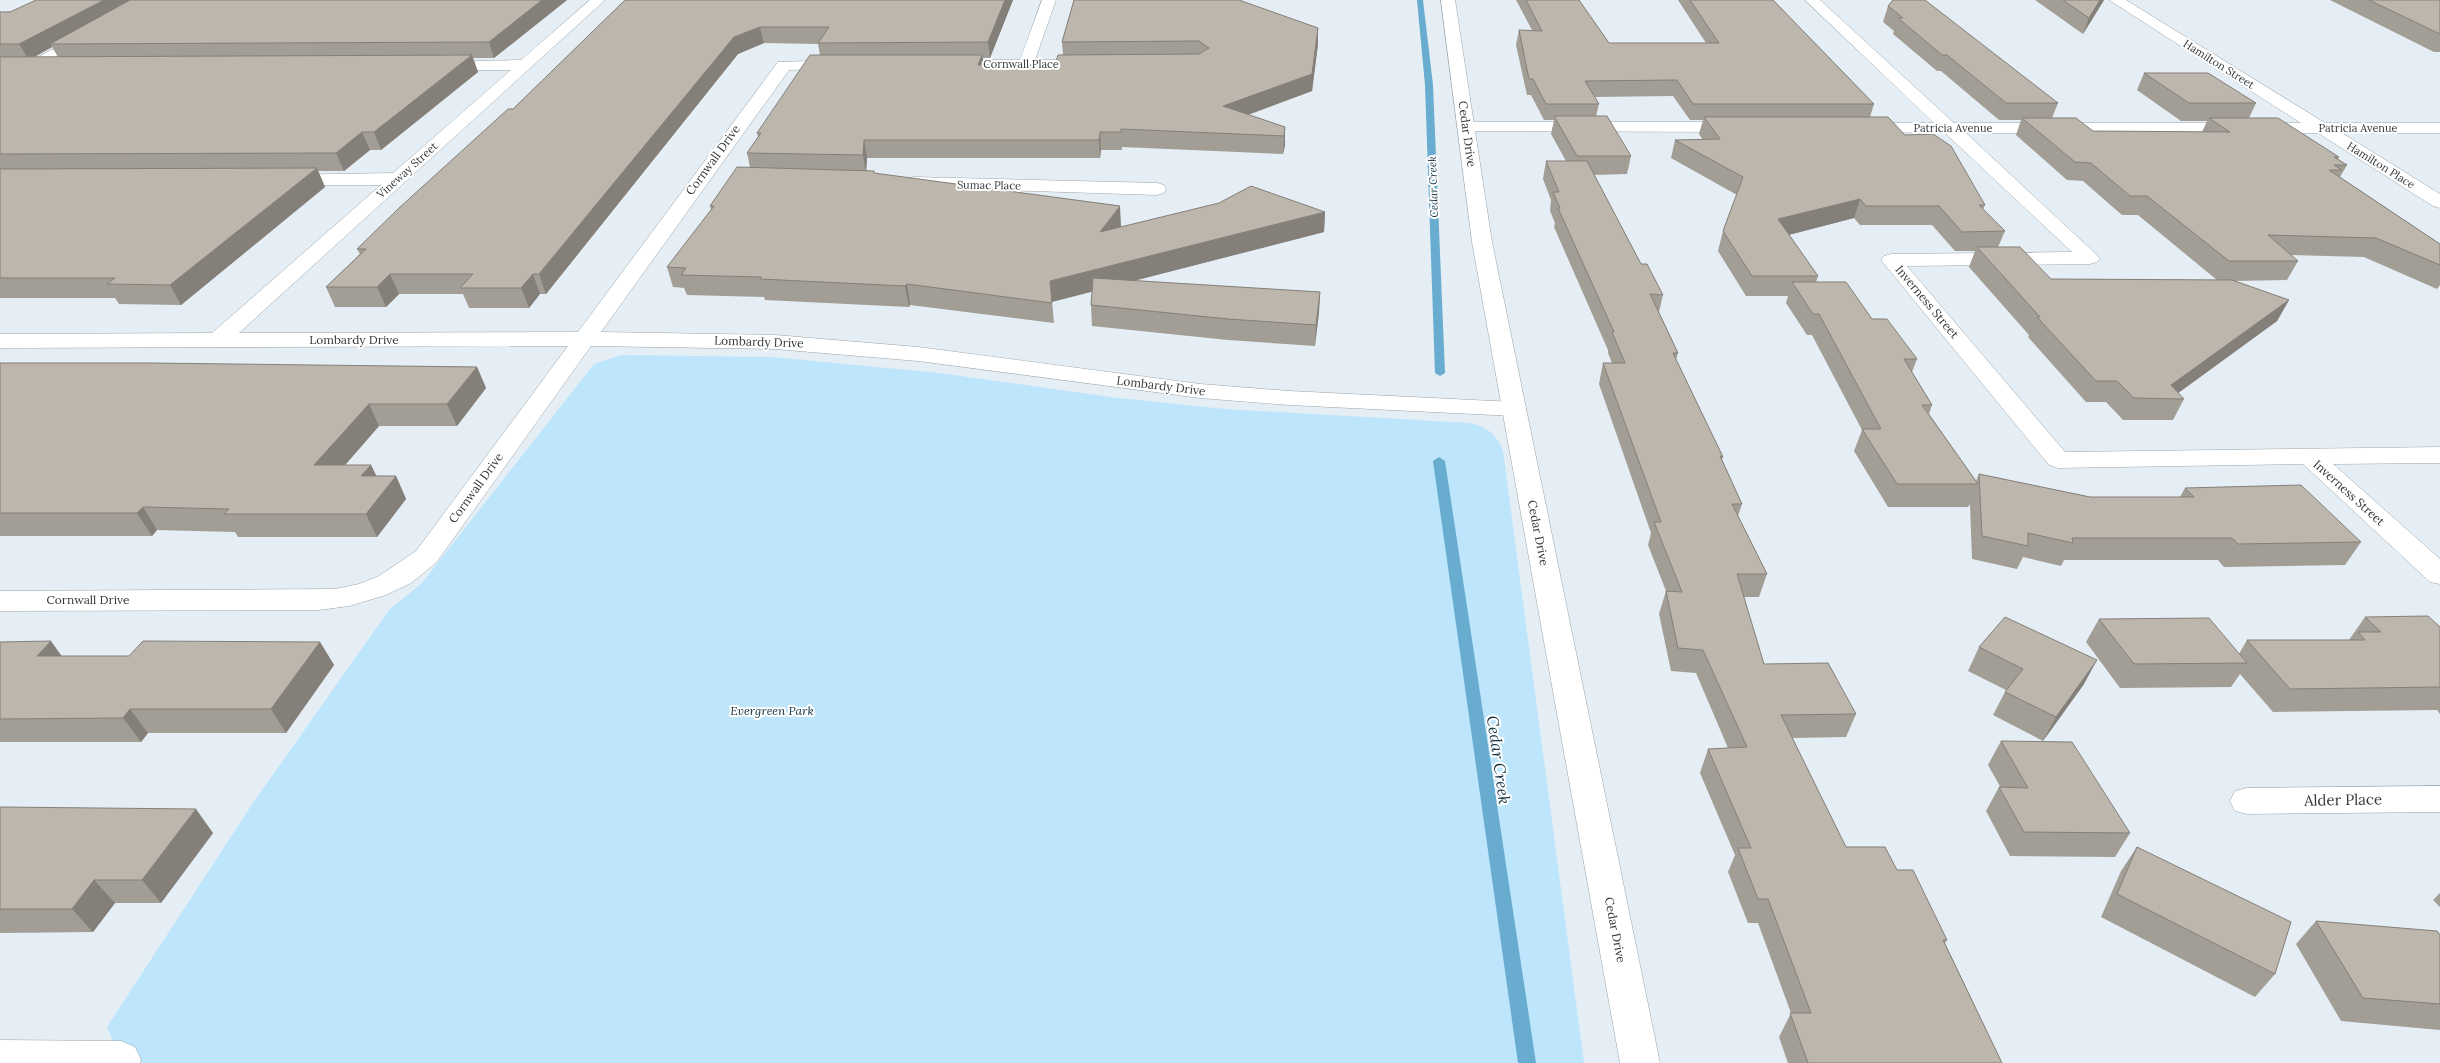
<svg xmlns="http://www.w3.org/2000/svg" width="2440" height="1063" font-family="Lora,serif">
  <rect width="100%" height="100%" fill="#e4eef4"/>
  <path fill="#bde5fb" d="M621 355 772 357 939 373 1118 398 1225 409 1469 423C1486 426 1497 434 1503 451L1584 1063H119L121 1060 107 1027 253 803 389 610 422 583 594 364Z"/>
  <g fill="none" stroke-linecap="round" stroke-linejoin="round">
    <path fill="#68accf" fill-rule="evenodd" d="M1417 0H1423L1433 85 1445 373 1440 376 1435 373 1425 85Z
      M1439 457 1445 461 1536 1063H1518L1433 461Z"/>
    <defs>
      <path id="minor" d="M145 0H163L37 70 31 72 23 67 25 64Z
        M590 0H605L239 333 578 332 778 62 840 60 846 62 848 65 846 68 789 70 601 332 775 335 918 347 1200 384 1289 391 1514 402 1523 404 1526 409 1523 414 1514 416 1289 405 1200 398 918 361 775 349 591 346 436 563 411 583 386 595 349 606 319 610 0 611V591L335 589 359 584 379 576 416 551 568 346 0 348V334L212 333 381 185H285L278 183 276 179 278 175 393 173 511 70H437L429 65 431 62 521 60Z
        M1042 0H1056L1035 60 1093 59 1101 64 1099 67 946 70 938 65 946 60H1020Z
        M1805 0H1820L1954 123H2301L2109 0H2126L2325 123H2440V133H2342L2440 194V208L2433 206 2318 133H1966L2100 258 2097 262 2090 264 1907 266 2065 452 2440 447V463L2333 464 2440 559V584L2430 582 2303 464 2058 468 2049 465 1881 260 1884 256 1891 254 2072 252 1945 133 1856 132 1853 128 1856 124 1862 123H1934Z
        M1466 122H1739L1745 123 1748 127 1745 131 1739 132 1460 131 1457 127 1460 123Z
        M914 177 1157 183 1164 185 1166 189 1164 193 1157 195 907 187 905 183 907 179Z
        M2440 786V812L2247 814 2235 811 2230 801 2235 791 2247 788Z
        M0 1040 121 1041 135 1047 141 1060 140 1063H0Z"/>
      <path id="tertiary" d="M1441 0H1455L1492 242 1660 1063H1620L1472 242Z"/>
    </defs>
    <use href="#minor" stroke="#9ba5aa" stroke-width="1"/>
    <use href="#tertiary" stroke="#9ba5aa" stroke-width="1"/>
    <use href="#minor" fill="#fff" fill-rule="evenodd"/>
    <use href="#tertiary" fill="#fff" fill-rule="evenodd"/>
  </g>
  <path fill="#a29d95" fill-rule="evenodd" d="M567 0 494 58H473L478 72 381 150H370L344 171H318L325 187 181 305 119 304 115 298H0V12ZM52 47 58 57H34Z
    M625 0H1013L990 58H983L984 65H1055L1063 54 1062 42 1074 0 1318 44 1312 91 1248 115 1285 127V145L1283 154 1122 147V150H1101L1100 158H867L866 170 874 173 1121 226 1119 227 1325 212 1324 232 1132 281 1320 292 1319 312 1315 346 1228 340 1092 326 1091 305 1092 291 1052 301 1054 323 910 305 909 307 765 300 764 297 687 295 684 288 673 287 667 267 711 210 710 206 750 167 747 153 758 137 757 133 820 55 818 44 764 43 738 54 546 294H540L529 308H469L463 294H399L386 307H335L326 287 360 254 357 249 513 109Z
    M1516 0H1579L1609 43H1706L1678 0H1773L1874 104 1870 117 1905 135 1985 205 1983 209 2005 231 1998 247 2051 279 2217 280 2138 215H2122L2083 181 2067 180 2016 135 2021 120H1999L1941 71H1937L1893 34 1894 31 1883 22 1888 6 2058 103 2052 118 2093 131 2202 132 2207 121H2181L2137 90 2144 73 2256 103 2249 118 2339 157 2338 159 2347 165 2340 177 2440 244V285L2437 289 2364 257 2291 255 2298 261 2287 280 2234 281 2289 300 2277 321 2178 393 2184 399 2173 420H2123L2106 402H2086L2028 337 2029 335 1969 267 1975 251H1955L1932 225H1860L1854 218 1789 235 1818 276 1816 282 1872 319 1917 359 1912 372 1932 405 1929 414 1976 481 1979 474 2090 497H2180L2185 488 2361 542 2345 565 2224 567 2218 560H2064L2061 566 2023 557 2017 569 1972 559 1970 504 1968 507H1888L1854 451 1862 430 1812 335H1807L1786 303 1788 296H1746L1718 251 1723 231 1737 195 1671 158 1675 140H1703L1699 134 1703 120H1690L1673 96 1594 97 1599 104 1596 116 1631 156 1627 174 1594 175 1641 264 1663 295 1659 312 1678 353 1676 360 1723 457 1722 460 1742 504 1738 516 1767 574 1759 597H1743L1764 664 1856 714 1846 737 1792 738 1846 847 1897 870 1947 940 1945 943 2002 1063H1788L1779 1037 1791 1013 1758 923H1748L1728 872 1735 855 1700 773 1708 749 1728 748 1696 673 1671 671 1659 614 1666 591 1648 545 1651 533 1599 384 1603 363H1612L1608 353V350L1554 227 1555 223 1550 211 1551 200 1543 179 1546 161H1566L1551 134 1554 120H1544L1531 95H1527L1516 45 1519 30H1532Z
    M2035 0H2104L2083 34Z
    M2330 0H2440V52H2434Z
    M0 363 477 367 486 388 457 426H379L345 465H371L376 476H396L406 499 377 537H238L235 532 157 530 152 536H0Z
    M2365 617 2440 627V714L2437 710 2273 712 2240 674 2231 687 2120 688 2086 642 2099 619 2239 654 2247 640H2349Z
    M0 642 62 656H129L320 642 334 665 286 733H148L141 742H0Z
    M1979 647 2084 684 2043 741 1993 715 2006 690 1968 671Z
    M2001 741 2130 833 2115 857 2010 856 1986 811 1999 787 2001 788 1988 765Z
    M0 807 213 833 161 903H115L93 932 0 933Z
    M2137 847 2275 974 2255 997 2101 917 2121 871Z
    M2440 893V907L2433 900Z
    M2316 921 2440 935V1030L2341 1021 2296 944Z"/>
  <path fill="#847f79" d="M104 0H141L50 44 52 47 29 60 19 44Z
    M542 0H567L494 58 489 42Z
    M1005 0H1013L990 58 988 42Z
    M2100 0H2104L2083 34 2089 18Z
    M760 27 764 43 738 54 546 294 539 274 734 37Z
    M1318 28V44L1312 91 1223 124V106Z
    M472 55 478 72 381 150 374 132Z
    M982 55 984 71 978 65Z
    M1285 127V145L1283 154 1284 136Z
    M362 132 370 150 344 171 336 153Z
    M1100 132 1101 150 1100 158 1099 140Z
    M864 140 867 158 866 174 863 155Z
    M317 168 325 187 181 305 170 285Z
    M1860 199 1854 218 1772 239 1778 219Z
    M1120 206 1121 226 1101 252 1100 232Z
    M1325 212 1324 232 1052 302 1050 281Z
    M390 274 399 294 386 307 377 287Z
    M533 274 540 294 529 308 521 288Z
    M907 284 910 305 909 307 905 286Z
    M1320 292 1319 312 1315 346 1316 325Z
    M2289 300 2277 321 2170 399 2171 385Z
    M477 367 486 388 457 426 447 404Z
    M369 404 379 426 326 487 314 465Z
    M371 465 382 487 361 476Z
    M396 476 406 499 377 537 366 514Z
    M143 507 157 530 152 536 137 513Z
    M51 641 68 665 37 656Z
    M320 642 334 665 286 733 271 709Z
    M2097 660 2084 684 2043 741 2056 717Z
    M130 709 148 733 141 742 123 718Z
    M196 809 213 833 161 903 142 880Z
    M94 880 115 903 93 932 72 909Z"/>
  <path fill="#bcb6ad" stroke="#847f79" d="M36 0H104L19 44H0V12H10Z
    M130 0H542L489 42 50 44Z
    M625 0H1005L988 42 818 43 829 27H760L734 37 539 274H533L521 288H460L473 274H390L377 287H326L366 249H357L399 208 508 109H513Z
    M1074 0H1239L1318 28 1312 74 1223 106 1285 127 1284 136 1121 129V132H1100L1099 140H864L863 155 747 153 761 133H757L810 55H982L978 65H1055L1058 55 1199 54 1209 48 1199 41 1062 42Z
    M1526 0H1579L1609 43H1719L1690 0H1773L1874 104H1693L1677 80 1585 81 1599 104H1546L1533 79H1529L1519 30 1542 31Z
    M1893 0H1925L2058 103H2006L1947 55H1942L1898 18H1903L1888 6Z
    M2063 0H2100L2089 18Z
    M2369 0H2440V34Z
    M472 55 374 132H362L336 153 0 154V57Z
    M2144 73H2208L2256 103H2189Z
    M1554 116H1607L1631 156H1577Z
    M1704 117H1888L1905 135 1933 134 1951 146 1985 205H1979L2005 231 1962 232 1939 206H1866L1860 199 1778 219 1818 276H1752L1723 231 1743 177 1675 140 1720 139Z
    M2022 118H2076L2093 131 2230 132 2209 118H2278L2339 157H2334L2347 165H2334L2342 170H2329L2440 244V265L2376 238 2268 235 2298 261H2229L2147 196H2130L2091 163 2075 162Z
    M1546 161H1587L1641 264H1647L1663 295 1650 294 1678 353H1673L1723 457 1720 456 1742 504H1732L1767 574H1737L1764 664 1828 663 1856 714 1781 715 1846 847H1885L1897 870H1913L1947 940H1943L2002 1063H1808L1790 1013H1811L1768 899H1758L1738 848H1751L1708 749 1747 747 1703 650 1678 648 1666 591 1682 592 1654 522H1661L1603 363H1625L1612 332H1614L1558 208H1560L1553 192H1559Z
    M737 167 874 171V173L1120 206 1100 232 1219 203 1251 186 1325 212 1050 281 1052 303 907 284 905 286 760 279 761 277 681 275 686 268 667 267 714 206H710Z
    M317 168 170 285 107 284 115 278H0V169Z
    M1977 247H2020L2051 279 2232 280 2289 300 2171 385 2184 399 2134 398 2117 381H2096L2037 317H2040Z
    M1093 278 1320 292 1316 325 1228 319 1091 305Z
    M1792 282H1846L1872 319H1887L1917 359H1904L1932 405H1922L1978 484H1897L1862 429H1881L1819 314H1813Z
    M0 363H151L477 367 447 404H369L314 465H371L361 476H396L366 514H224L229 509 143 507 137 513H0Z
    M1979 474 2090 497H2194L2185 488 2301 485 2361 542 2238 544 2232 538H2072L2073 543 2028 533V546L1982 536Z
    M2428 616 2440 627V687L2290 689 2247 640H2365L2358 632H2381L2365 617Z
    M2005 617 2097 660 2056 717 2005 692 2023 669 1979 647Z
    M2209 618 2247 663 2134 664 2099 619Z
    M51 641 37 656H129L143 641 320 642 271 709H130L123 718 0 719V642Z
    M2001 741 2072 742 2130 833 2024 832 1999 787 2028 788Z
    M0 807 196 809 142 880H94L72 909H0Z
    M2137 847 2291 922 2275 974 2117 894Z
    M2316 921 2437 931 2440 935V1004L2363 998Z"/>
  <g text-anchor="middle" stroke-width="4" stroke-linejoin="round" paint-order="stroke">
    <g font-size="11" fill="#34383a" stroke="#fff">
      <text x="1021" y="68">Cornwall Place</text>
      <text transform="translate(2219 64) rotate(32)" y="4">Hamilton Street</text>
      <text x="1953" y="132">Patricia Avenue</text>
      <text x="2358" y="132">Patricia Avenue</text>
      <text transform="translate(2381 165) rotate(32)" y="4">Hamilton Place</text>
      <text transform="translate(407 170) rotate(-42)" y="4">Vineway Street</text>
      <text transform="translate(989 185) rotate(1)" y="4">Sumac Place</text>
    </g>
    <g font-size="11" font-style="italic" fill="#193949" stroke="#fff">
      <text transform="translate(1433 187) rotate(-92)" y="4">Cedar Creek</text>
    </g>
    <g font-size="12" fill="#34383a" stroke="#fff">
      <text transform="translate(1467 134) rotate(82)" y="4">Cedar Drive</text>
      <text transform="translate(713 160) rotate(-54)" y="4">Cornwall Drive</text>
      <text transform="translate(1927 302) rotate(50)" y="4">Inverness Street</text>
      <text x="354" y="344">Lombardy Drive</text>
      <text transform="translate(759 342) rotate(2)" y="4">Lombardy Drive</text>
      <text transform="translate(1161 386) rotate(7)" y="4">Lombardy Drive</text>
      <text transform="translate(476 488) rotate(-54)" y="4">Cornwall Drive</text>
      <text transform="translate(2349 493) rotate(42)" y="4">Inverness Street</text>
      <text transform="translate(1538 533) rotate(79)" y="4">Cedar Drive</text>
      <text x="88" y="604">Cornwall Drive</text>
      <text transform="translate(1615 930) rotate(79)" y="4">Cedar Drive</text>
    </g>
    <g font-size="12" font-style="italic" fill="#123242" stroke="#fff">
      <text x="772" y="715">Evergreen Park</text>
    </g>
    <g font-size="15" fill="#34383a" stroke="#fff">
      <text transform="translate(2343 800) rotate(-1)" y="5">Alder Place</text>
    </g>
    <g font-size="16" font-style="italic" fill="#193949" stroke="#fff">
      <text transform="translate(1499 760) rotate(82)" y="6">Cedar Creek</text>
    </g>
  </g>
</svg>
